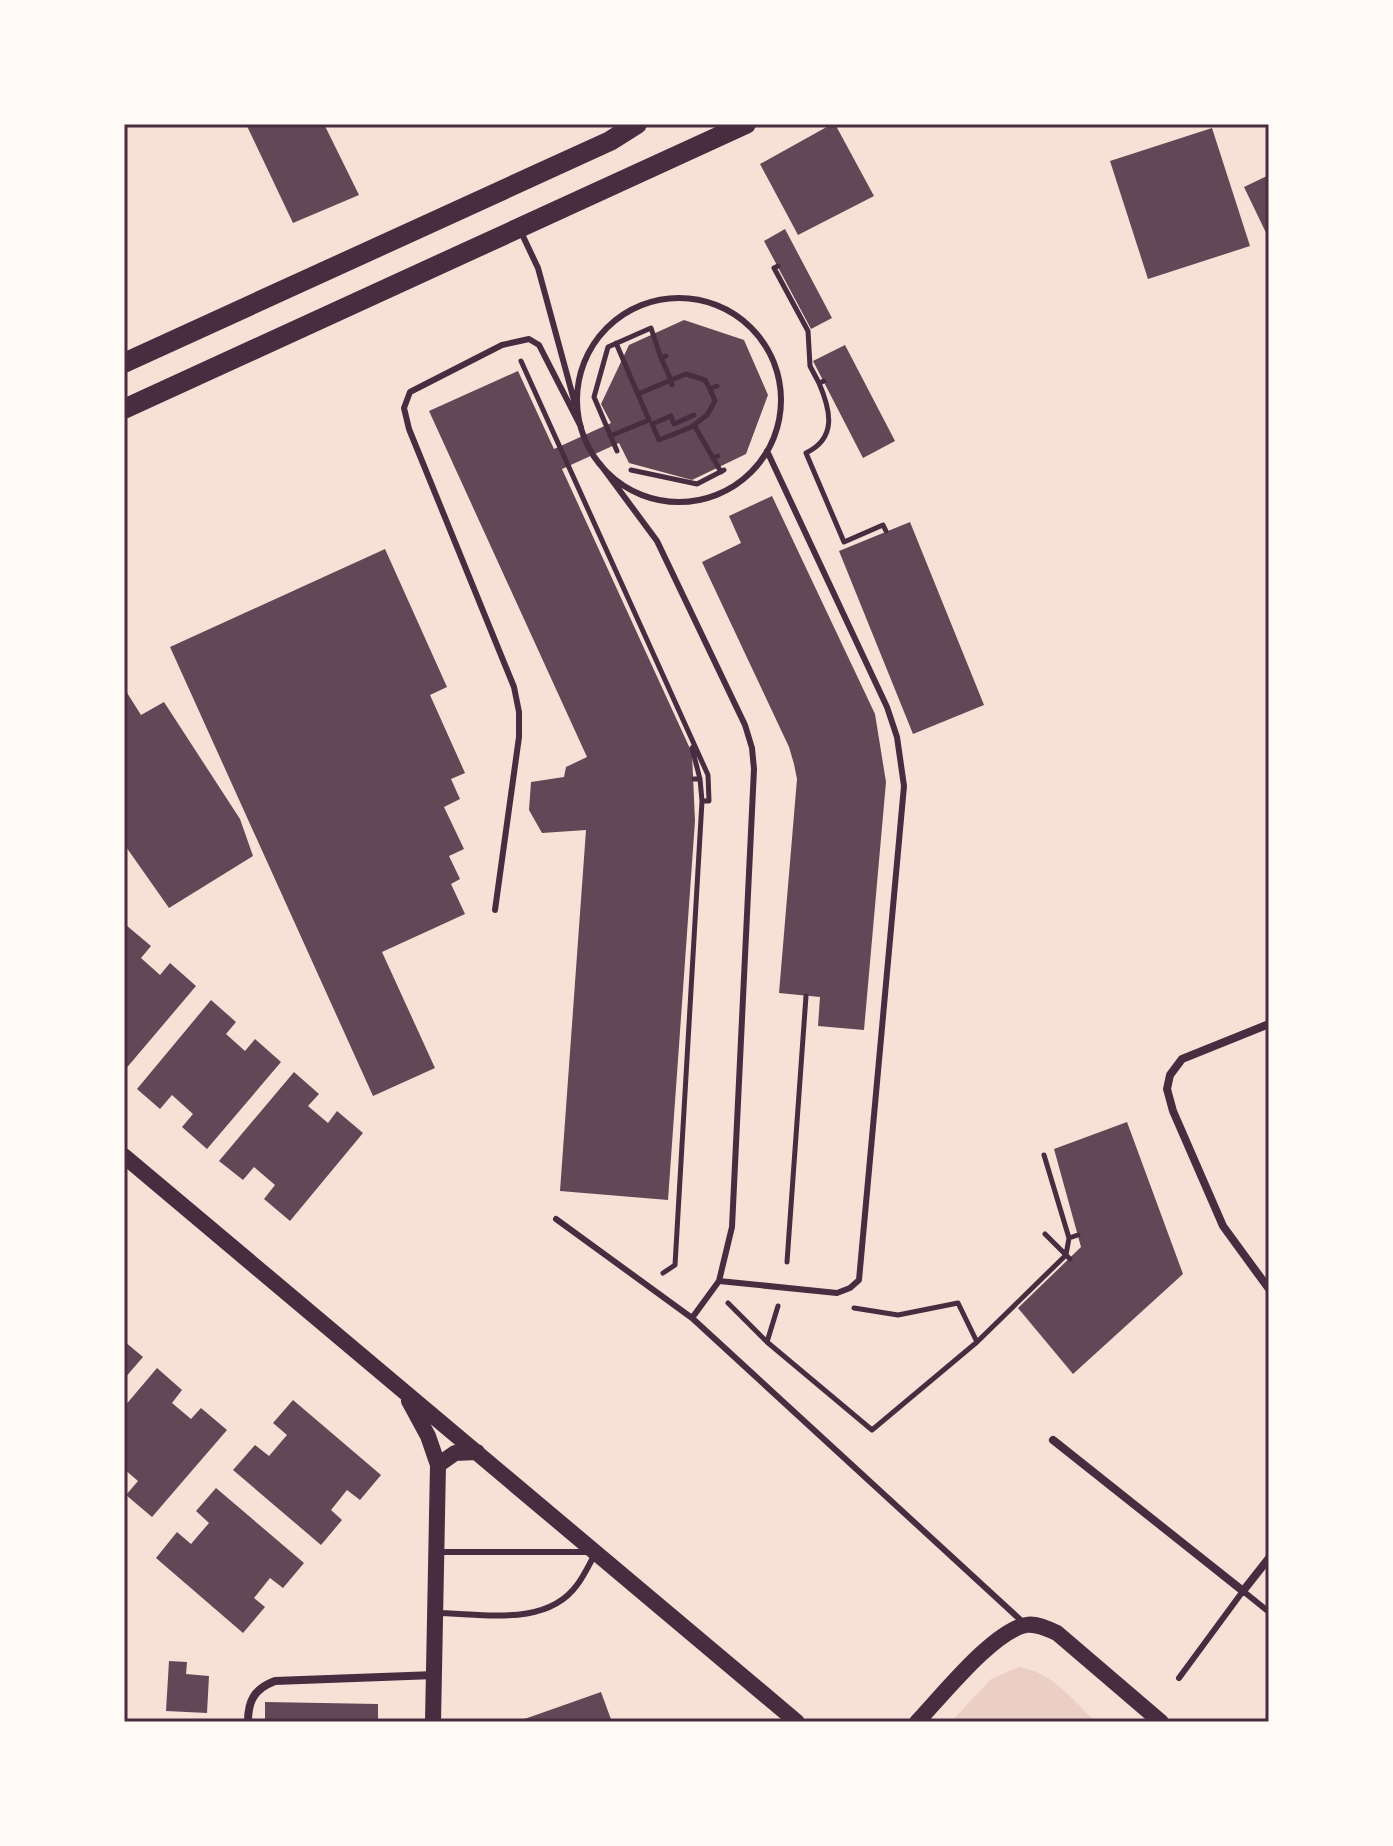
<svg xmlns="http://www.w3.org/2000/svg" width="1393" height="1846" font-family="'Noto Sans',sans-serif">
  <rect width="100%" height="100%" fill="#f7e1d7"/>
  <path fill="#ebcfc5" d="M1019 1667C1052 1672 1073 1700 1096 1722H951L991 1679Z"/>
  <path fill="#644757" d="M246 124H324L359 195 293 223Z
    M832 124H835L874 196 798 235 760 164Z
    M1212 128 1250 246 1148 279 1110 161Z
    M1269 175V239L1244 187Z
    M785 229 832 318 811 329 764 241Z
    M684 320 744 340 768 395 746 454 692 480 629 463 619 443 562 469 692 753 695 821 668 1200 560 1191 586 830 542 833 529 810 531 782 564 777 566 767 587 757 429 411 518 371 554 449 611 423 601 404 629 345Z
    M845 345 895 441 863 458 813 361Z
    M772 496 875 714 886 782 864 1030 818 1026 820 997 779 993 797 779 794 764 789 747 702 562 741 543 729 516Z
    M910 522 984 705 913 734 839 551Z
    M385 549 447 687 430 695 465 773 451 779 460 799 444 807 464 849 449 856 460 879 451 884 465 914 382 952 435 1068 373 1096 170 647Z
    M124 688 141 715 164 702 240 819 253 856 169 908 124 844Z
    M126 925 151 946 141 958 160 975 170 963 196 986 124 1071Z
    M211 1000 236 1022 226 1034 245 1051 255 1039 281 1062 207 1149 182 1127 193 1114 172 1095 160 1109 137 1089Z
    M294 1072 319 1094 308 1106 328 1123 337 1111 363 1133 290 1221 264 1199 275 1185 254 1167 243 1180 219 1161Z
    M1127 1122 1183 1274 1073 1374 1018 1308 1081 1247 1054 1149Z
    M124 1341 143 1357 124 1379Z
    M157 1368 182 1390 172 1403 191 1419 201 1408 227 1430 152 1517 126 1495 138 1481 124 1469V1407Z
    M293 1400 381 1475 360 1500 347 1490 331 1510 342 1520 321 1545 233 1470 255 1445 269 1456 287 1435 273 1423Z
    M216 1488 304 1563 283 1588 270 1578 254 1598 265 1607 243 1633 156 1558 177 1532 191 1544 209 1523 196 1511Z
    M169 1661 187 1662 186 1674 209 1676 207 1713 166 1711Z
    M601 1692 612 1722H516Z
    M265 1702 378 1704V1722H265Z"/>
  <g fill="none" stroke-linecap="round" stroke-linejoin="round">
    <path stroke="#4a2c40" stroke-width="5" d="M778 266 774 268 808 331 810 366 819 383 824 381
      M521 361 708 775 709 801H702
      M819 383C831 411 837 438 806 453L844 542 883 525 886 531
      M672 385 671 380 686 374 705 380 710 389
      M717 386 710 389 715 401 707 415 694 425 713 458 718 456
      M638 394 671 380 661 358
      M652 424 659 440 694 426
      M652 424 671 416 674 424 694 415
      M610 436 649 420 616 343
      M617 451 594 397 608 347 651 328 661 358 666 356
      M713 458 721 472
      M631 470 697 484 724 470
      M694 746 692 748 700 779H694
      M1044 1155 1069 1238 1078 1235
      M1045 1234 1066 1255 1069 1238
      M787 1262 806 996
      M663 1273 675 1265 702 801 700 779
      M728 1303 767 1342 778 1306
      M767 1342 872 1430 977 1342 958 1303 898 1315 854 1308
      M977 1342 1066 1255 1070 1259"/>
    <path stroke="#4a2c40" stroke-width="6" d="M521 232 538 268 575 404
      M577 400a102 102 0 1 1 204 0a102 102 0 1 1-204 0Z
      M600 464 657 541 745 725 752 748 754 769 732 1227 719 1281 692 1318
      M495 910 519 737V712L514 687 409 429 404 408 410 392 502 345 529 339 539 345 581 427
      M556 1219 692 1318 1025 1624
      M719 1281 837 1293 850 1288 859 1280 904 786 897 737 887 707 767 451
      M435 1613C481 1613 546 1628 577 1585 584 1576 590 1563 596 1552H440
      M1179 1678 1243 1591 1269 1612"/>
    <path stroke="#4a2c40" stroke-width="8" d="M1269 1024 1182 1059 1170 1075 1167 1089 1173 1111 1223 1226 1269 1289
      M1053 1440 1243 1591 1269 1558
      M248 1722C248 1701 254 1689 275 1681L435 1675"/>
    <path stroke="#4a2c40" stroke-width="16" d="M124 1156 797 1722
      M409 1401 428 1436 438 1465 433 1722
      M438 1465 455 1453 477 1452
      M917 1722C941 1697 993 1631 1026 1625 1037 1623 1048 1629 1057 1633L1161 1722"/>
    <path stroke="#4a2c40" stroke-width="20" d="M124 363 610 141 637 124
      M124 409 746 124"/>
  </g>
  <rect width="1393" height="1846" fill="none" stroke="#fffaf5" stroke-width="252"/>
  <rect x="126" y="126" width="1141" height="1594" fill="none" stroke="#4a2c40" stroke-width="3"/>
</svg>
